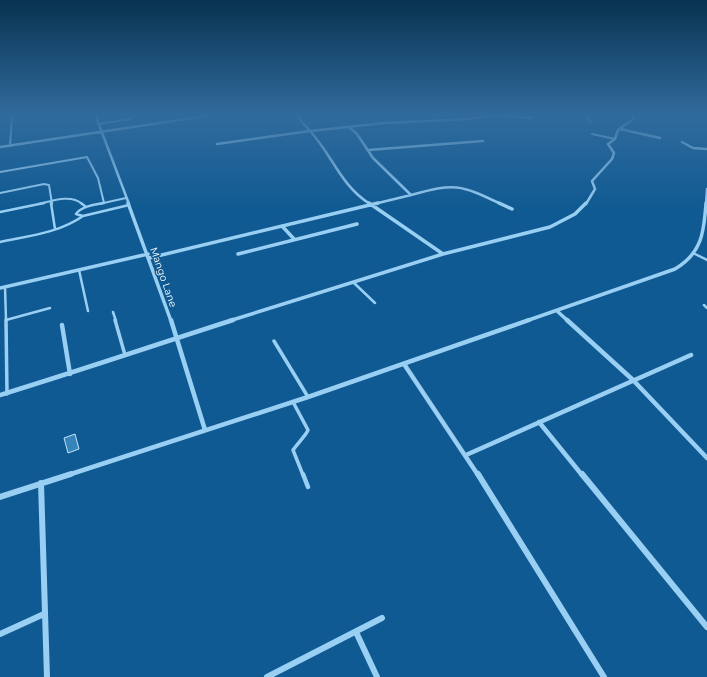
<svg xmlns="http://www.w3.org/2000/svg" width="707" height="677" font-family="Montserrat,sans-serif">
  <rect width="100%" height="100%" fill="#0f5a92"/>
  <path fill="#3784bb" stroke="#c2e5fe" d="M75 434 79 449 68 453 64 438Z"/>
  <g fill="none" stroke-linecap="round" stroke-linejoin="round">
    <path stroke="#9acff4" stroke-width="2" d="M585 114 591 122
      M98 124 132 119
      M592 134 615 139
      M10 146 12 116
      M0 172 87 157 98 178 104 203
      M0 193 44 184 49 185 52 204
      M39 204C52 201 71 194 82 204
      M99 204 126 198"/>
    <path stroke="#9acff4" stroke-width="2.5" d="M51 203 55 229
      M81 203 86 207
      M104 203C94 205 82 206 76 214L83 216 129 205
      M0 212 44 203
      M0 242C28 236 59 233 83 216
      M695 254 707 260
      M79 270 88 311
      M354 283 375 303
      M5 287 6 320 50 308
      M704 305 707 308
      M113 312 116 321"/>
    <path stroke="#9acff4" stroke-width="3.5" d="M6 320 7 394
      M115 320 125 355
      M274 341 308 397
      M293 402 308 430C307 434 297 444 293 450L303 475"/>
    <path stroke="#9acff4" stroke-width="4.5" d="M303 474 308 487"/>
    <path stroke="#9acff4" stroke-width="2.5" d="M95 114 129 204
      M295 114 310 131 384 123 468 119 497 115 530 118 538 114
      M349 127 357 134 373 158 411 195C455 183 459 184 501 204
      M620 129 660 138
      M682 142 693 148 707 149
      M217 144 310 131C333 156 340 185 370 204
      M0 147 219 114
      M368 150 483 141
      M374 204 411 195
      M586 204 595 189 592 181 612 159 614 153 608 144 615 139 618 130 633 119V114
      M706 204 707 189"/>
    <path stroke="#9acff4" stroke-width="3.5" d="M128 203 171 321
      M369 203 443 254
      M499 203 512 209
      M282 226 294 239
      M238 254 357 224
      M149 258 378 203
      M0 288 148 254
      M557 311 568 321
      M229 321 443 254 550 227 575 214 586 203
      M526 321 675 269C702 253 704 232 706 203"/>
    <path stroke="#9acff4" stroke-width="4.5" d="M171 320 205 430
      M567 320 633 380 707 458
      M62 325 70 374
      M404 364 478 475
      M0 395C78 371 155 345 233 320
      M539 422 582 475
      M466 455 691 355
      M68 475 308 397 529 320"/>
    <path stroke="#9acff4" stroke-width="6" d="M478 474 604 677
      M582 474 707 627
      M41 483 47 677
      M0 497 71 474
      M356 632 377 677
      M0 634 44 614
      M267 677 382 618"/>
  </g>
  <linearGradient id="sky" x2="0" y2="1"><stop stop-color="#083250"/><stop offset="0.55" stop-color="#316b9d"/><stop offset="1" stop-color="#316b9d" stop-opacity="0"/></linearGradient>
  <rect width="707" height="209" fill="url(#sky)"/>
  <g text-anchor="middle" stroke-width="3" stroke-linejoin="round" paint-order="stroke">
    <g font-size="10" fill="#fff" stroke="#0f5a92">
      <text transform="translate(164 277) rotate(71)" y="4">Mango Lane</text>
    </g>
  </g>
</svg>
